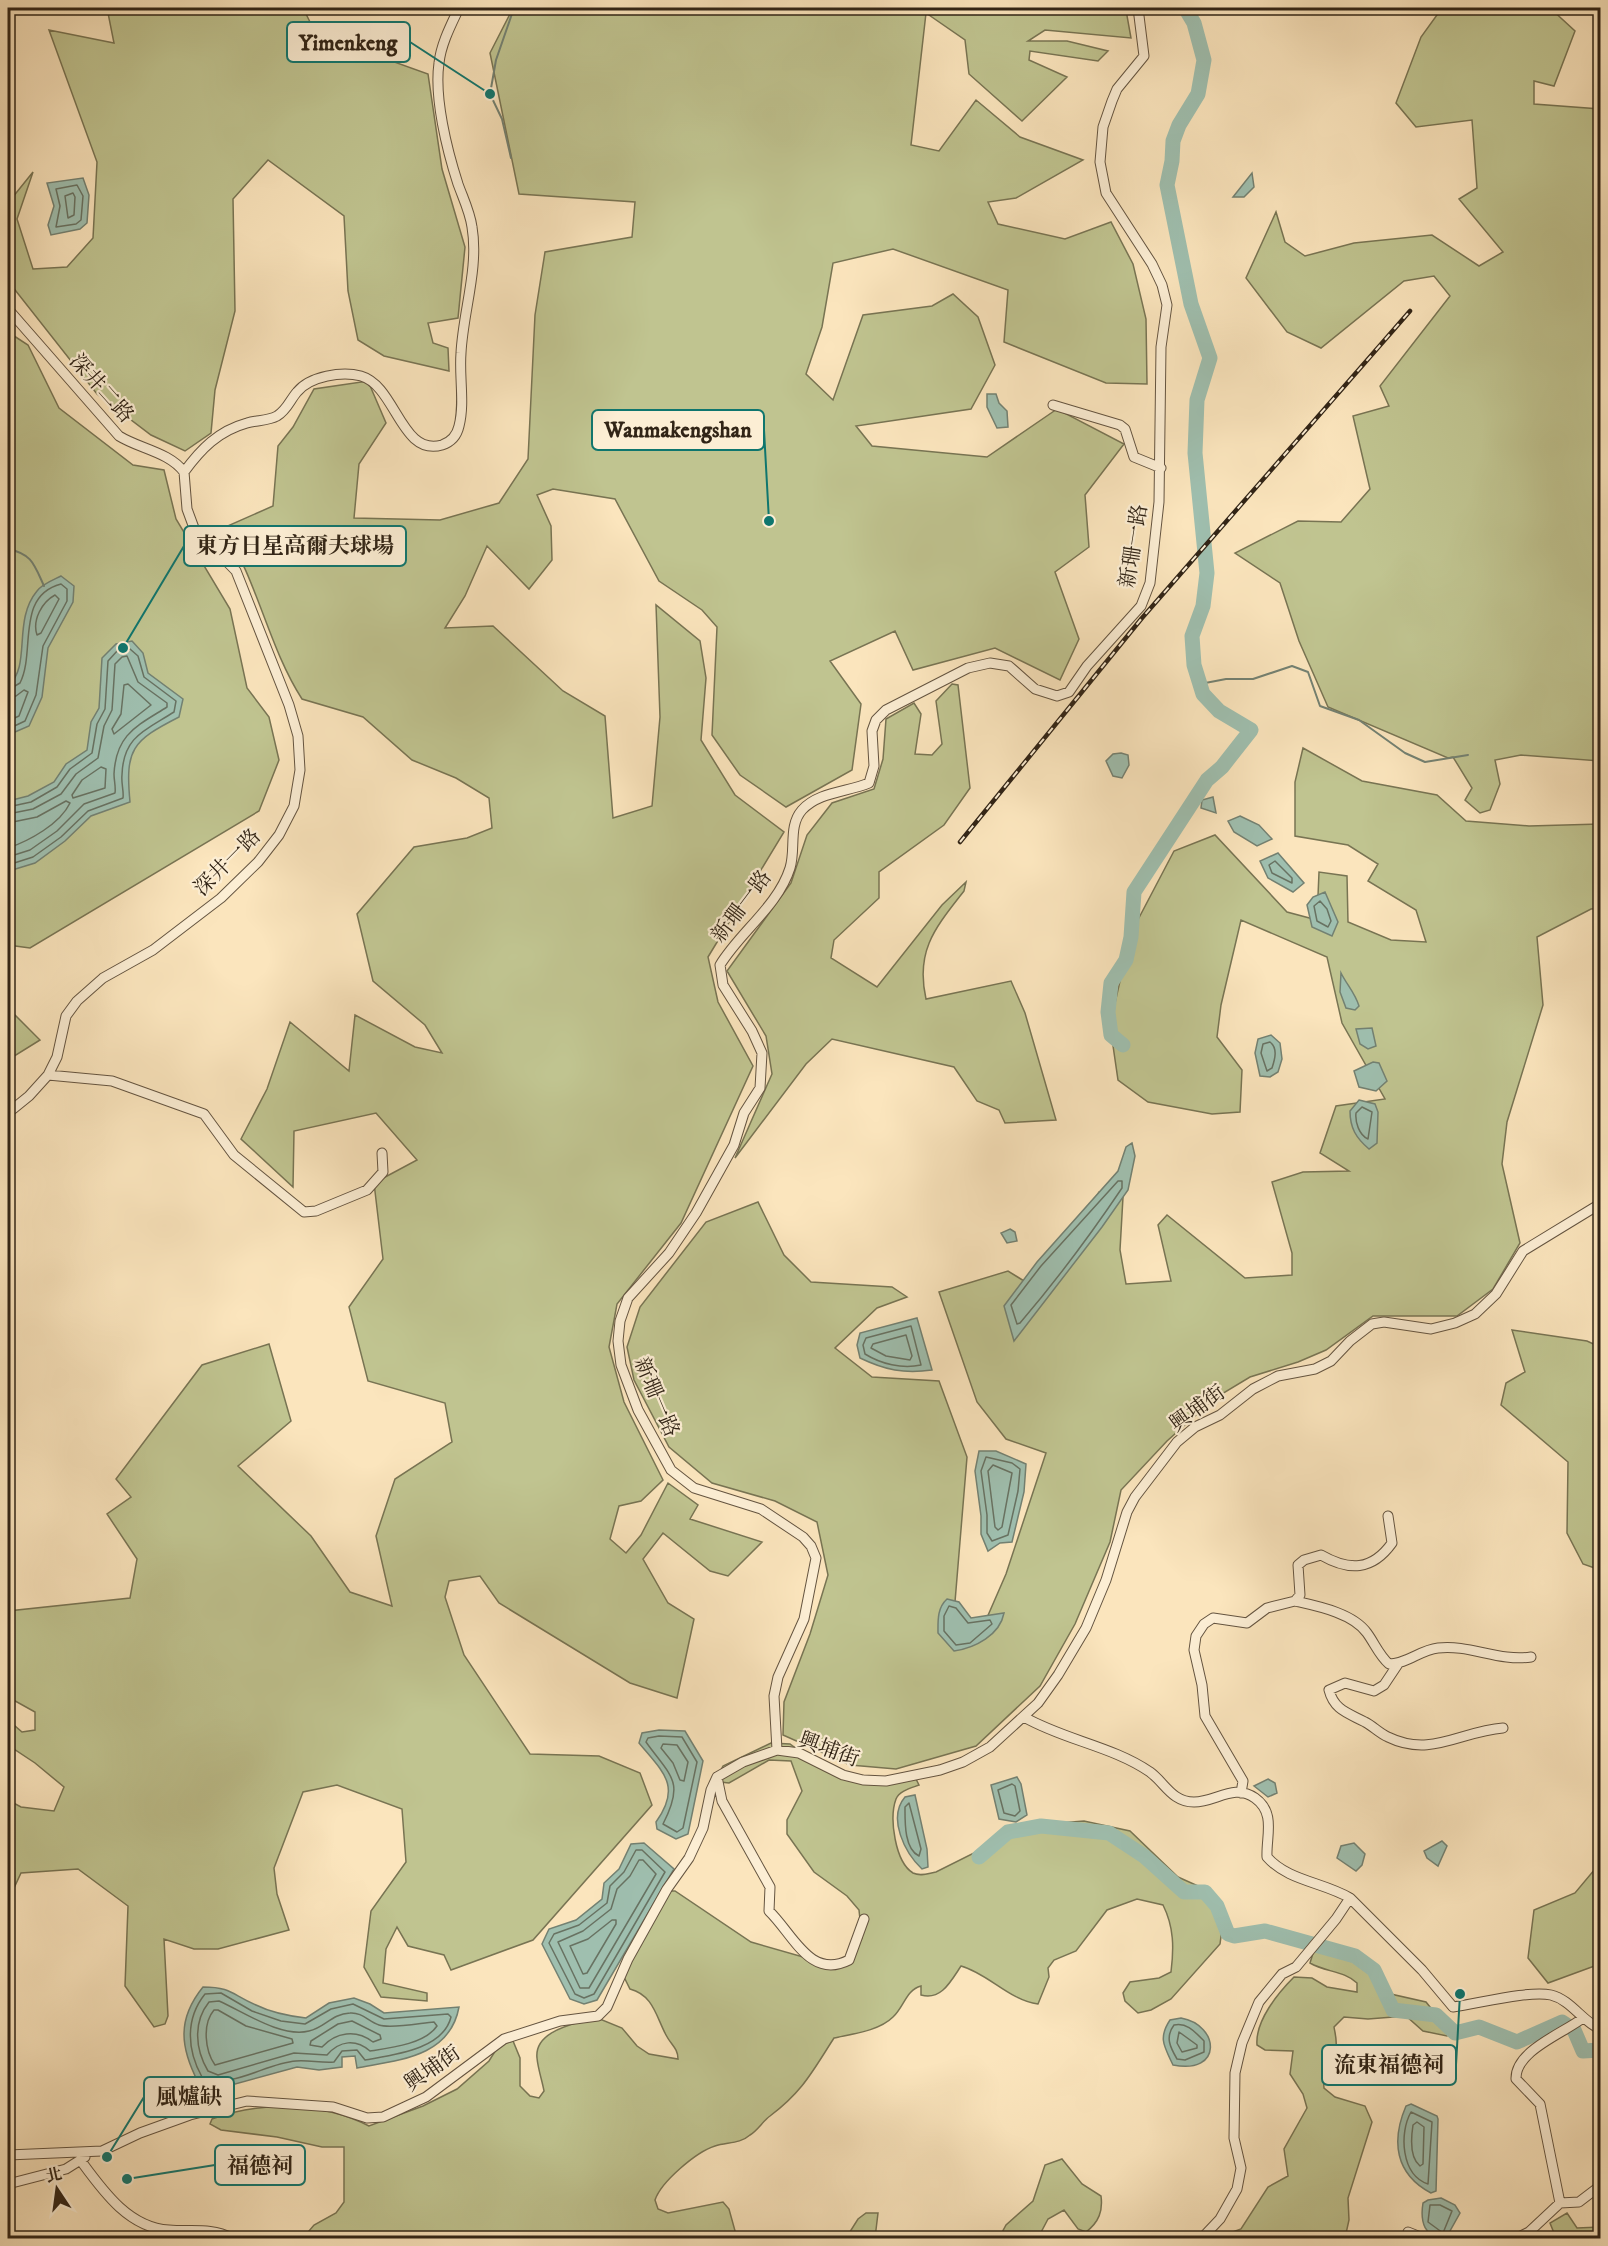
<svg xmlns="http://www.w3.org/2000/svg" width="1608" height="2246" font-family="'IM FELL DW Pica','Noto Serif TC',serif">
  <rect width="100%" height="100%" fill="#fbe5bd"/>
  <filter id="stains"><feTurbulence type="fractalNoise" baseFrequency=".00333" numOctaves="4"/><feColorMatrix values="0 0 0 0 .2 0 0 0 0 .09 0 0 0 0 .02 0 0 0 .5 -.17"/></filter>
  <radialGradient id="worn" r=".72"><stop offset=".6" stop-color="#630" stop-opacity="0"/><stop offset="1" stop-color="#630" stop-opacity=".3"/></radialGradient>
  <path fill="#c0c490" stroke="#787453" stroke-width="1.5" d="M107 8H303L316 34 428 74 442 169 465 247 458 318 428 323 433 343 448 348 449 371 384 356 358 340 348 291 344 216 268 160 233 199 235 311 215 390 211 433 185 451 151 435 97 394 8 281V203L33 172 17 219 33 269 67 267 93 238 97 162 49 30 114 43Z
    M513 8H1117L1126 10 1131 38 1045 30 1028 41H1067L1108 51 1098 61 1030 51 1029 60 1067 77 1022 121 969 74 965 40 926 13 911 145 939 151 976 100 1020 137 1083 160 1016 198 988 202 998 224 1065 239 1111 222 1133 264 1146 319 1147 384 1106 383 1004 342 1008 290 893 249 833 263 822 327 806 374 833 400 863 315 932 306 953 294 978 317 995 365 971 409 856 426 872 446 987 457 1057 409 1124 444 1085 495 1089 547 1055 572 1079 639 1060 680 995 648 913 670 895 631 830 661 861 704 852 770 786 807 740 775 712 735 717 627 702 610 659 581 615 499 553 489 537 495 551 526 552 560 529 589 487 546 465 596 445 628 493 626 563 691 605 716 613 818 652 806 660 717 656 605 700 641 706 678 701 740 735 795 784 832 708 957 718 1002 753 1066 681 1223 617 1304 609 1347 624 1402 663 1480 641 1501 619 1506 610 1539 626 1553 641 1535 668 1483 698 1505 690 1519 762 1542 728 1576 710 1571 663 1533 643 1559 668 1603 694 1619 677 1698 630 1683 499 1603 480 1576 449 1581 445 1597 464 1655 530 1754 599 1756 640 1773 652 1805 533 1940 451 1970 444 1955 408 1946 397 1927 386 1949 383 1983 427 1993V2001L381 1997 364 1967 371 1911 406 1862 402 1809 337 1785 303 1792 274 1868 277 1894 289 1930 218 1949H194L164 1939 168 2016 165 2024 154 2027 125 1986 128 1906 78 1869 21 1873 8 1901V1800L21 1807 54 1811 64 1787 35 1763 8 1745V1720L22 1732 35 1730V1712L8 1697V1611L130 1598 137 1559 107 1514 131 1497 116 1479 202 1365 269 1344 291 1421 238 1466 311 1536 350 1592 392 1606 376 1536 395 1479 452 1442 445 1403 368 1381 349 1307 383 1259 374 1183 417 1160 376 1113 294 1131 293 1187 241 1139 267 1089 290 1022 349 1071 355 1015 415 1047 442 1053 425 1025 373 981 357 914 414 847 467 838 492 828 489 798 456 778 412 760 363 717 302 699C268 646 258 581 223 528L273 506 278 446 293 427 314 389 368 381 386 423 359 464 354 518 440 520 499 503 528 459 535 315 545 252 632 237 635 202 519 194 490 53Z
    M1442 8H1550L1575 31 1554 86 1534 81V104L1600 109V761L1521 755 1495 760 1500 784 1490 810 1480 813 1465 800 1472 788 1453 757 1448 758 1328 707 1299 641 1280 583 1235 553 1298 521 1341 522 1370 489 1353 416 1389 406 1380 386 1450 296 1434 276 1404 281 1321 348 1287 332 1246 278 1276 212 1285 242 1305 256 1354 243 1432 235 1479 266 1503 252 1459 199 1477 188 1472 120 1416 127 1396 103 1421 37Z
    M8 332 28 345 59 408 133 465 164 470 176 519 230 609 247 688 269 717 279 760 259 811 30 948 8 945Z
    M952 684 958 685 970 788 944 825 879 872V898L834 940 831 958 877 987 942 905 966 882 964 891C936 927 915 950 926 999L1011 981 1025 1013 1056 1120 1005 1123 999 1110 977 1101 954 1067 832 1039 806 1064 735 1158 772 1074 766 1036 727 971 791 883 807 835 832 803 874 789 883 759 886 719 914 703 921 714 915 754 932 755 942 744 936 701Z
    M1303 748 1362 781 1437 795 1466 821 1529 826 1600 824V908L1591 909 1537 937 1543 1005 1507 1122 1502 1164 1520 1243 1493 1289 1457 1316H1373L1326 1350 1298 1362 1250 1377 1215 1398 1167 1441 1121 1490 1110 1542 1075 1624 1040 1686 976 1746 896 1769 850 1765 783 1735 784 1702 810 1634 828 1575 817 1522 775 1501 712 1483 669 1447 634 1380 627 1347 640 1307 706 1222 758 1202 784 1255 811 1282 892 1287 907 1297 877 1308 835 1348 872 1377 939 1381 967 1457 953 1626 979 1636 1006 1574 1046 1453 1006 1439 977 1402 939 1292 1008 1271 1040 1291 1099 1192 1123 1197 1120 1250 1126 1284 1171 1281 1158 1225 1167 1215 1245 1278 1292 1275V1253L1272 1182 1303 1172 1349 1171 1320 1153 1336 1106 1385 1099 1342 1023 1327 957 1241 920 1221 1005 1217 1037 1242 1070 1240 1112 1212 1114 1148 1102 1118 1080 1110 1025 1131 933 1174 851 1215 835 1287 912 1317 920 1319 872 1347 876 1348 922 1391 940 1426 942 1416 910 1368 881 1378 864 1348 845 1295 836V782Z
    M8 1008 40 1040 8 1060Z
    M1512 1330 1587 1341 1600 1347V1570L1583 1564 1567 1533 1568 1462 1501 1405 1506 1383 1525 1372Z
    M771 1743 790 1744 813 1761 863 1778 915 1777 919 1785C911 1788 899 1791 896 1799 889 1818 895 1862 913 1873 921 1877 929 1873 936 1872L1018 1831 1046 1824 1084 1821 1130 1831 1178 1877 1205 1889 1217 1903 1223 1921 1220 1944 1171 1999 1151 2010 1138 2013 1125 2001 1123 1993 1130 1982 1159 1978 1171 1972C1174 1948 1174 1927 1163 1905L1137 1899 1107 1910 1076 1951 1054 1960 1048 1968 1049 1977 1038 2004C1009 2000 989 1974 961 1966 951 1981 941 2001 921 1995V1986C906 1990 904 2007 893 2017 879 2031 852 2034 834 2038 812 2072 803 2091 770 2116 763 2121 758 2130 750 2135 740 2144 727 2142 715 2146 696 2152 661 2182 655 2200L658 2209 668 2213 723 2202 729 2209 737 2238H303L314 2225 336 2213 344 2202V2147H322L277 2137 221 2130 210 2124 212 2119C261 2101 322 2102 369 2126L423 2106 457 2089 489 2061 499 2045 513 2041 520 2058V2086L530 2096 539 2098 544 2091C542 2080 538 2069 537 2058 534 2030 576 2024 595 2017L622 2028 637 2046 649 2054 678 2059C678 2048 671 2045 666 2035 656 2016 653 1995 630 1989L624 1977 652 1912 670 1891H675L751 1942 824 1963 847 1961 862 1938 859 1910 847 1896 814 1872 787 1834V1820L802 1791 791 1761 769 1760 729 1783 720 1782 717 1778 723 1766Z
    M1600 1863V1964L1548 1983 1528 1958 1534 1910 1575 1893Z
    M1332 1949 1375 1965 1382 1992 1426 2002 1450 2032 1447 2036 1423 2031 1406 2016 1368 2019 1344 2017 1334 2027C1335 2033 1337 2040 1336 2046 1334 2064 1322 2069 1324 2088L1335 2097 1365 2106 1372 2122 1348 2198 1349 2220 1345 2238H1222L1224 2235 1241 2229 1268 2187 1288 2176 1284 2149 1307 2108 1303 2094 1290 2074 1293 2051 1265 2050 1257 2045C1255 2021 1278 1993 1294 1977L1312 1978 1327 1987 1357 1992V1983C1345 1971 1325 1972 1310 1963L1314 1950Z
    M1062 2159 1082 2184 1101 2196C1103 2211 1099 2222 1086 2232L1078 2229 1064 2210 1048 2219 1038 2238H999L1006 2225 1033 2201 1045 2165Z
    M866 2213H878L875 2238H846L858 2219Z
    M1567 2213 1577 2228 1600 2227V2238H1556L1550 2223Z"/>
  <path fill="#9fbfaf" stroke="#738172" stroke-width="1.5" d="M1252 173 1254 187 1244 197H1233Z
    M83 178 89 195 87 223 80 229 51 235 48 225 54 206 47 183Z
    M987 394H996L999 403 1007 411 1008 427 997 428 987 407Z
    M61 576 74 586 73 602 48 648 42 697 29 726 8 735V686C32 666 12 621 37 591 42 584 53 580 61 576Z
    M132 641 143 653 148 673 183 699 179 717C132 741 125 749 130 802L91 816 65 841 35 863 9 871 8 801 28 796 54 782 66 764 87 750 91 722 99 708 102 658 116 644Z
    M1121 753 1128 755 1129 765 1122 778 1113 776 1106 761 1113 754Z
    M1213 797 1216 813 1201 808 1202 800Z
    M1240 816 1259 825 1272 839 1257 846 1234 832 1228 821Z
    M1278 853 1304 883 1293 892 1268 878 1260 861Z
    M1325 892 1338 922 1332 936 1312 927 1307 905 1313 897Z
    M1341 973C1347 985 1355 993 1359 1006L1355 1010 1346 1008 1340 992Z
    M1372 1028 1376 1046 1368 1049 1360 1044 1356 1029Z
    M1271 1035 1280 1043 1282 1059 1278 1072 1270 1077 1260 1076 1255 1053 1258 1039Z
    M1373 1062 1379 1063 1387 1081 1376 1091 1359 1087 1354 1071Z
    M1359 1100 1375 1104 1378 1112 1377 1143 1369 1149C1356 1138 1350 1128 1350 1111Z
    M1132 1143 1135 1156 1128 1190 1102 1227 1014 1341 1004 1306 1037 1262 1118 1171 1126 1147Z
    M1010 1229 1015 1232 1017 1241 1007 1243 1001 1233Z
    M917 1318 932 1370C904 1374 885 1370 860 1358L857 1345 860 1333Z
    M979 1451H996L1026 1464 1024 1492 1012 1542 1000 1543 988 1551 981 1534V1516L975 1471Z
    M947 1599 959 1602 971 1618 1004 1613C1000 1635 975 1648 954 1651L938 1633C938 1621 937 1608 947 1599Z
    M659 1730 685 1731 703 1761 688 1834 676 1839 657 1829 656 1822C682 1786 663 1772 639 1743L642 1733Z
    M1017 1777 1021 1784 1027 1815 1016 1822 999 1819 991 1785Z
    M1268 1779 1275 1783 1277 1793 1268 1797 1254 1786Z
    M915 1795 927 1849 928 1867 922 1869C905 1853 887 1818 905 1797Z
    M1442 1841 1447 1846 1438 1866 1427 1858 1424 1851Z
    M644 1843 674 1869 597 2000 584 2004 570 1999 542 1944 549 1929 576 1920 602 1899 604 1883 619 1869 631 1844Z
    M1354 1843 1365 1854 1362 1865 1356 1871 1337 1858 1341 1846Z
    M203 1987C232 1987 232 1995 256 2005 272 2013 289 2016 306 2018L329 2003 354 1998 370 2004 384 2013 459 2007C450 2057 399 2060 357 2068L355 2056 342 2057V2067L319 2070 297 2067 217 2089 198 2082C180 2047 177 2019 203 1987Z
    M1181 2018C1220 2025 1223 2075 1173 2065 1164 2046 1158 2038 1170 2020Z
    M1411 2104 1437 2116 1438 2119 1436 2191 1431 2193C1395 2174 1391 2141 1406 2106Z
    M1441 2198 1455 2205 1460 2213 1446 2238C1424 2239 1420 2221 1423 2203L1428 2200Z"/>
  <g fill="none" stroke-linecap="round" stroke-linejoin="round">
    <path stroke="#687262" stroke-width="1.5" d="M77 185 83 196 81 220 76 224 56 227 60 206 56 189Z
      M73 193 75 197 74 215 68 218 65 196Z
      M55 595 59 599 41 633 37 635C32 620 42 602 55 595Z
      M128 684 151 705 114 734 112 729 121 714 124 685Z
      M8 690 20 683C36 652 15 596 61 584L67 589V601L43 646 36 695 25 721 8 729
      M8 698 16 696 24 690 28 692 19 716 8 721
      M101 767 106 769 105 788 73 798 72 795 82 780Z
      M8 807 31 802 57 787 70 769 92 753 97 724 105 709 108 661 118 650 130 649 138 656 144 677 176 701 174 712C146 730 123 736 122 775 121 783 124 791 123 798L88 811 61 837 33 857 8 865
      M8 814 33 809 61 794 76 774 98 758 104 726 112 710 115 664 122 657 127 656 138 682 167 703V707C137 726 116 734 114 774 114 781 116 787 115 793L84 804 57 831 30 850 8 857
      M8 823 37 817 66 801 70 803C60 824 29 841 8 848
      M1275 861 1292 878V883L1272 873 1269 865Z
      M1320 901 1327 909 1331 921 1328 927 1317 921 1314 906Z
      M1270 1042C1278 1048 1275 1059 1272 1068L1267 1071 1261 1053 1263 1044Z
      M1362 1107 1372 1112 1368 1139C1359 1135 1355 1122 1356 1113Z
      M1118 1181H1122V1188C1091 1234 1056 1281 1020 1323L1017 1324 1011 1305 1041 1266Z
      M911 1326 921 1365C902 1369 881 1364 865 1354L863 1345 866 1338Z
      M906 1335 912 1356 910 1360 886 1356 871 1348 873 1344Z
      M986 1457 1012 1463 1020 1469 1018 1491 1008 1535 992 1541 987 1533V1515L981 1471Z
      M993 1465 1012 1473 1002 1527 998 1530 995 1527 988 1471Z
      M949 1606 956 1608 968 1623 990 1620 992 1624 970 1643 956 1645 944 1631V1616Z
      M659 1736 682 1737 697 1762 683 1828 677 1832 663 1824C685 1781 671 1777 646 1742L648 1738Z
      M663 1744 677 1745 688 1762 684 1781 680 1780 673 1763 661 1748Z
      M1012 1784 1015 1786 1020 1811 1015 1816 1004 1813 998 1790Z
      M909 1803 921 1849 919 1856C904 1849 905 1821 905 1807Z
      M636 1850H642L665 1872 594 1994 584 1998 575 1994 549 1943 554 1934 579 1925 607 1903 610 1886 624 1872Z
      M639 1860H643L656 1874 589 1988H580L558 1942 583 1931 611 1909 617 1889 630 1876Z
      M612 1920H616V1924L587 1973 583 1974 570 1946 588 1939Z
      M221 1993 252 2011 281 2021 305 2024 331 2009 353 2004 384 2019 448 2014 451 2017C443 2050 392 2055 365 2060L357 2050 342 2051 334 2062C321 2063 309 2060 296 2061 265 2063 233 2090 202 2077 187 2050 185 2019 205 1994Z
      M219 2001C244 2012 281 2038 309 2031 325 2028 331 2014 350 2013 362 2012 369 2022 379 2025 391 2029 421 2023 434 2022L437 2026C425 2044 390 2048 370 2051 356 2039 340 2040 327 2055L294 2053 218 2075 208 2071C195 2049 193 2022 209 2002Z
      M214 2010H218L246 2026 292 2039 293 2043 215 2065C205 2051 202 2024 214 2010Z
      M352 2021 380 2035 381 2039 373 2042C356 2029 336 2032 322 2047L310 2045 311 2041 338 2024Z
      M1174 2025C1187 2022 1195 2032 1204 2041V2052L1185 2060 1177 2059C1170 2047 1165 2037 1174 2025Z
      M1179 2032 1197 2045V2048L1182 2052 1177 2043Z
      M1411 2112 1432 2122 1428 2184C1401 2175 1399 2133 1411 2112Z
      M1417 2122 1424 2127 1423 2164 1420 2166C1410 2158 1411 2138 1413 2125Z
      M1430 2205H1440L1452 2211 1443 2233 1428 2222Z"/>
    <path stroke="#738172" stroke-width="2" d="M511 158 502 119 490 94 496 60 514 8
      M8 549C32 554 34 564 44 586
      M1200 684 1226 679H1253L1292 666 1308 672 1320 706 1359 720 1405 753 1425 762 1468 755"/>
    <path stroke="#9fbfaf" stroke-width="15" d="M1123 1045 1111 1035 1108 1012 1111 983 1126 960 1131 937 1134 892 1207 780 1222 767 1251 730 1219 711 1203 694 1194 665 1192 636 1203 606 1207 573 1195 453 1197 400 1210 358 1191 304 1167 185 1172 161 1173 141 1179 125 1198 94 1204 60 1194 23 1185 8
      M979 1857 1008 1832 1041 1826 1109 1833 1144 1856 1184 1892H1205L1217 1906 1228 1934 1234 1936 1265 1931 1355 1956 1374 1970 1393 2010 1436 2015 1455 2033 1479 2027 1517 2042 1562 2022 1574 2030 1583 2051 1600 2050"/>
    <defs>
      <path id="minor" d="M8 309 119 436C140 449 169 452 184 472
        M1053 405 1120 425 1125 429 1134 457 1161 468
        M184 472C201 449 218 431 247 423 257 420 268 421 277 416 287 410 290 400 297 392 310 376 342 371 361 376 396 386 401 457 442 445 451 442 457 435 459 426 465 403 459 377 461 353 463 312 479 268 472 227 470 212 463 198 458 184 447 150 434 98 439 63 441 44 451 25 459 8
        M48 1075 112 1081 204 1114 234 1155 304 1212 316 1211 367 1190 383 1172 382 1153
        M8 1113 29 1096 48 1075 57 1057 66 1016 77 1001 103 978 153 950 221 898 258 862 279 835 294 806 300 770 298 736 289 705 236 571 194 528 187 509 184 472
        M1295 1601C1317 1606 1353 1613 1367 1633 1375 1644 1379 1655 1389 1664 1407 1664 1420 1650 1438 1648 1469 1644 1499 1662 1531 1657
        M1398 1664 1384 1685 1374 1691 1345 1683 1329 1690C1334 1710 1348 1713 1365 1722 1373 1726 1379 1733 1388 1737 1431 1758 1461 1731 1503 1728
        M1024 1717C1064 1740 1112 1746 1150 1772 1165 1783 1172 1802 1194 1802 1216 1802 1234 1783 1255 1798 1276 1813 1266 1836 1267 1857 1288 1881 1323 1882 1350 1898L1422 1970 1453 2007C1477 2004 1529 1990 1551 1995 1571 2000 1582 2021 1600 2029
        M777 1750 774 1696 778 1677 804 1619 816 1558 811 1546 803 1537 761 1509 694 1488 671 1470 638 1410 621 1365 618 1341 620 1321 628 1298 669 1253 696 1213 734 1145 744 1113 760 1088 762 1053 752 1031 723 985 720 965C740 932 778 906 790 868 796 849 788 826 802 810 818 792 847 792 869 783L874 766 872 731 876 720 886 710 968 668 990 663 1009 666 1035 689 1057 696 1069 692 1087 666 1141 606 1150 583 1159 502 1161 347 1167 305 1162 285 1152 264 1106 193 1100 162 1103 127 1112 101 1117 89 1144 56 1138 8
        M717 1777 722 1801 770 1887 769 1911C793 1934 810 1980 849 1960L864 1919
        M1241 1793 1243 1781 1205 1716 1202 1685 1194 1650 1196 1636 1204 1624 1213 1618 1247 1623 1267 1608 1295 1601 1300 1595 1298 1565 1304 1560 1321 1555C1349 1571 1372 1571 1392 1543L1388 1516
        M8 2155 102 2151 140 2133 190 2115 247 2101 333 2107 367 2118 383 2117 426 2097 504 2039 560 2021 598 2016 607 2007 628 1959 667 1889 689 1858 703 1828 711 1790 717 1777 743 1762 777 1750 799 1753 843 1775 863 1780 886 1781 940 1770 963 1762 990 1747 1038 1703 1058 1675 1086 1628 1106 1580 1127 1512 1135 1497 1177 1442 1195 1427 1220 1415 1253 1389 1278 1376 1315 1369 1331 1361 1350 1341 1372 1324 1384 1322 1431 1329 1455 1323 1475 1314 1496 1294 1523 1251 1600 1204
        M81 2161C103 2191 129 2228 169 2230 192 2232 210 2227 232 2238
        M8 2184 66 2169 85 2157
        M1560 2203 1540 2104 1516 2079C1515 2051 1562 2034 1583 2018
        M1408 2232 1423 2238
        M1202 2238 1220 2219 1237 2189 1241 2168 1234 2138 1235 2073 1242 2043 1259 2002 1282 1974 1296 1967 1336 1919 1350 1898
        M1517 2238 1529 2232 1560 2203 1579 2202 1600 2186"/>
    </defs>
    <use href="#minor" stroke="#645440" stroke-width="11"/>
    <use href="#minor" stroke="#fceed4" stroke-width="9"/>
    <defs>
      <path id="rail" d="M960 842 1142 618 1410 311
        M16 2238 17 2235"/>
    </defs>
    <use href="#rail" stroke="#312416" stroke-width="4.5"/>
    <use href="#rail" stroke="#fceed4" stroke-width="2" stroke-dasharray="7" stroke-linecap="butt"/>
  </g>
  <g text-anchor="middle" stroke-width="4.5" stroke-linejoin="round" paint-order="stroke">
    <g font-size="21" fill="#312416" stroke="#fceed4">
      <text transform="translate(102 388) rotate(48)" y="7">深井二路</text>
      <text transform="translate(1133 546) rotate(-81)" y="7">新珊一路</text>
      <text transform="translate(227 862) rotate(-45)" y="7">深井一路</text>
      <text transform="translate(741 906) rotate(-53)" y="7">新珊一路</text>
      <text transform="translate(657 1397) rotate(67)" y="7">新珊一路</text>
      <text transform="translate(1197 1408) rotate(-36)" y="7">興埔街</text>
      <text transform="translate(829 1749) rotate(20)" y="7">興埔街</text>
      <text transform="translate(432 2068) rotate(-35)" y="7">興埔街</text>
    </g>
  </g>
  <path fill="none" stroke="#0f766e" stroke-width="2" d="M490 94L410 42M769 521L764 430M123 648L184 546M1460 1994L1456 2065M107 2157L144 2097M127 2179L215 2165"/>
  <g fill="#0f766e" stroke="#fceed4" stroke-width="2">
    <circle cx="490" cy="94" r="6"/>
    <circle cx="769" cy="521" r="6"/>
    <circle cx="123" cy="648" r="6"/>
    <circle cx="1460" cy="1994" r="6"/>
    <circle cx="107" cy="2157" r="6"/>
    <circle cx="127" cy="2179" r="6"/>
  </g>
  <g fill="#fceed4" stroke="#0f766e" stroke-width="2">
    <rect x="287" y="22" width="123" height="40" rx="6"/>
    <rect x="592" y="410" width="172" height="40" rx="6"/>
    <rect x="184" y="526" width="222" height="40" rx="6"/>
    <rect x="1322" y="2045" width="134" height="40" rx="6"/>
    <rect x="144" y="2077" width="90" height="40" rx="6"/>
    <rect x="215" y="2145" width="90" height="40" rx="6"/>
  </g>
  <g font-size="22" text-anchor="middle" font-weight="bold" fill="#312416">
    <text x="348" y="50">Yimenkeng</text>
    <text x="678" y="437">Wanmakengshan</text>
    <text x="295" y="553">東方日星高爾夫球場</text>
    <text x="1389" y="2072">流東福德祠</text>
    <text x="189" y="2104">風爐缺</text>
    <text x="260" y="2173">福德祠</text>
  </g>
  <rect width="1608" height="2246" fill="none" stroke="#fbe5bd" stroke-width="30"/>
  <rect x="9" y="9" width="1590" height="2228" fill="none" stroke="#312416" stroke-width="3"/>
  <rect x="15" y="15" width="1578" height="2216" fill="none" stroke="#312416" stroke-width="1.5"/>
  <g transform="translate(57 2189) rotate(347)" stroke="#fceed4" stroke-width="4.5" paint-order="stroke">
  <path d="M0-4.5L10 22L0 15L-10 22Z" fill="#312416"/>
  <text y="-9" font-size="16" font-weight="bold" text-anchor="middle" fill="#312416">北</text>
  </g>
  <rect width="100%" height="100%" filter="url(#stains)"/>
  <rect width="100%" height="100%" fill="url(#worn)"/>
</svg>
